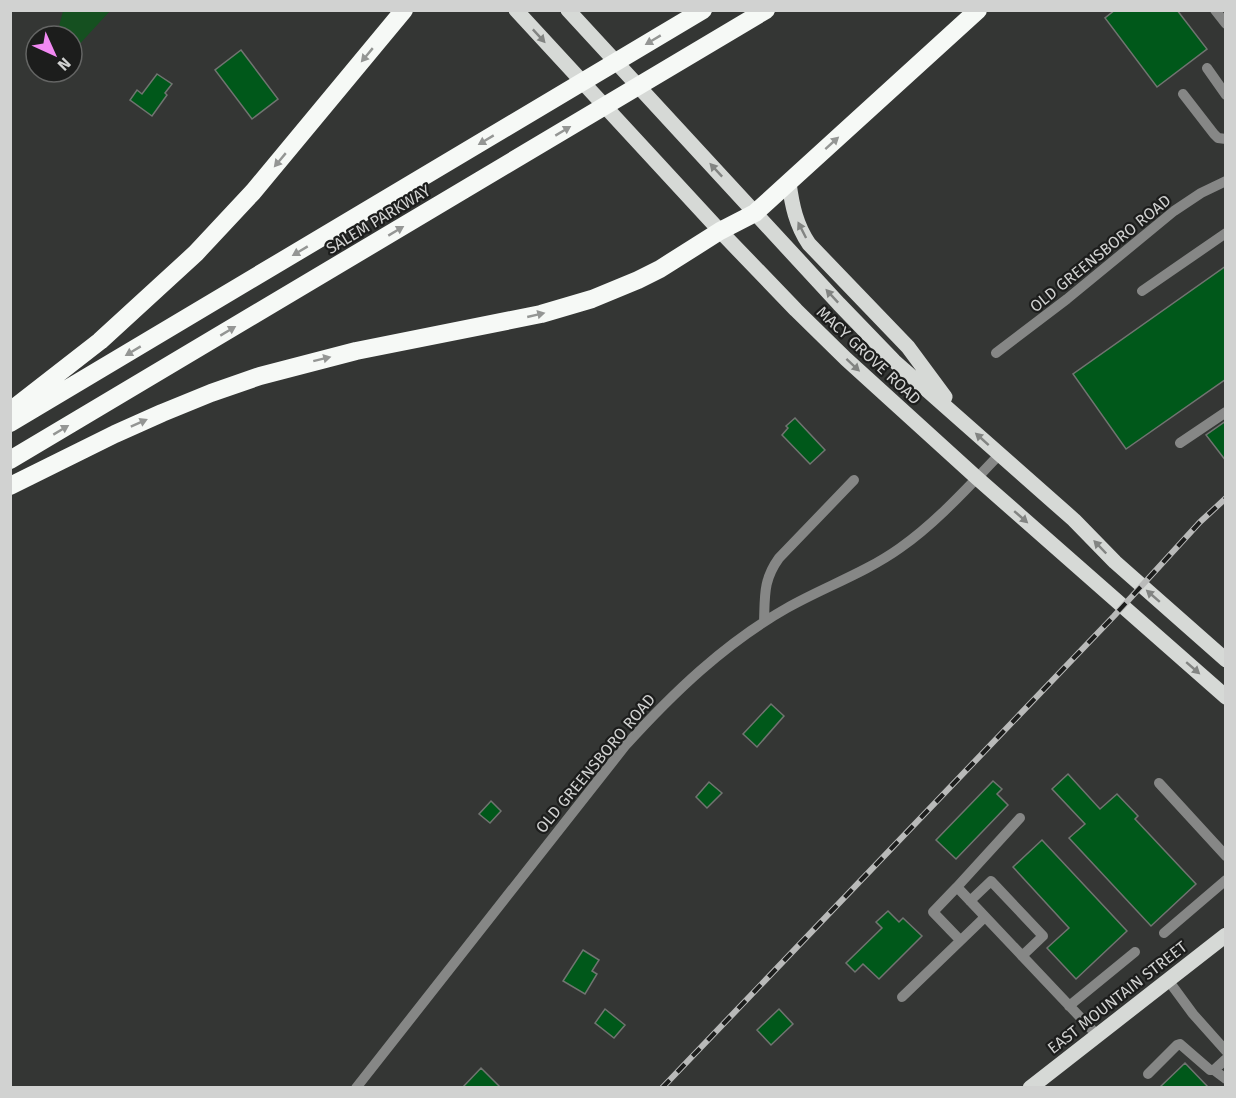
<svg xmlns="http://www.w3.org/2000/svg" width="1236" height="1098" font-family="'Fira Sans',sans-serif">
  <rect width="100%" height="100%" fill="#343634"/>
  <path fill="#155020" d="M63 11V10L110 11 76 48 72 45V36H60L57 34Z"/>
  <path fill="#00581a" stroke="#717471" stroke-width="1.5" d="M1115 10H1177L1207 49 1157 87 1105 18Z
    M241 50 278 99 252 119 215 70Z
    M157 74 172 84 165 93 167 95 152 116 130 100 137 90 142 94Z
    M1226 266V379L1126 449 1073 374Z
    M795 418 825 450 810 464 782 435 788 428 786 426Z
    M1226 421V461L1206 435Z
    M771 704 784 716 757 747 743 734Z
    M1068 774 1100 809 1117 794 1138 816 1135 819 1196 884 1151 926 1069 838 1085 824 1052 789Z
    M993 781 1002 789 997 794 1008 805 956 859 936 840Z
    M709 782 722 793 707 808 696 797Z
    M491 801 501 811 490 823 479 814Z
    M1042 840 1127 931 1076 979 1047 948 1069 928 1013 867Z
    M888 911 899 922 903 918 922 936 879 979 863 964 855 972 846 963 882 928 876 922Z
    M583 950 599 960 592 971 597 974 585 994 563 981Z
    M605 1009 625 1025 614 1038 595 1023Z
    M779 1009 793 1024 771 1045 757 1030Z
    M1185 1063 1209 1088H1159Z
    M481 1068 501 1088H462Z"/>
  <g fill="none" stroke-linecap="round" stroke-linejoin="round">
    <path stroke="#868786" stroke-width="10" d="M1215 10 1226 24
      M1207 68 1226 95
      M1183 94 1214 134 1218 138 1226 139
      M1142 291 1226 233
      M996 353 1067 299 1174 211 1201 193 1226 181
      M1180 443 1226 412
      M764 622C765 596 763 580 779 558L854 480
      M1159 783 1226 856
      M957 887 1020 818
      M970 901 991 881 1043 936 1022 956
      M1164 933 1226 880
      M960 940 933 912 957 887 1097 1035
      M1168 980 1193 1014 1226 1051
      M902 997 985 917
      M1069 1006 1135 952
      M1214 1070 1226 1079
      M1148 1074 1177 1045 1180 1044 1210 1070H1214L1226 1059
      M356 1088 625 746C673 693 725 643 787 608 824 587 865 573 900 548 937 522 968 487 999 455"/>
    <path stroke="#d6d9d6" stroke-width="15" d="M516 10 720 231 796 310 846 359 977 478 1226 697
      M568 10 839 304 894 361 1074 520 1115 562 1226 660
      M789 183C792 205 796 225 809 244L908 347 945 397
      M1030 1088 1226 935"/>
    <path stroke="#f6f9f6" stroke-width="18" d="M10 411 100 341 196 253 253 192 404 10
      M10 423 703 10
      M10 460 766 10
      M10 486 115 434 162 413 211 393 260 376 356 351 541 314 592 299 638 280 660 269 720 231 755 213 978 10"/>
    <defs>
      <path id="rail" d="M662 1088 1114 616 1200 522 1226 498"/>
    </defs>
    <use href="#rail" stroke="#b9bab9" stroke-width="6"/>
    <use href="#rail" stroke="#1c1d1c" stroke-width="4" stroke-dasharray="11" stroke-linecap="butt"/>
  </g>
  <defs><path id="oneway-solid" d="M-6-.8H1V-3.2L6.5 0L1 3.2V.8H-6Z" transform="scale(1.5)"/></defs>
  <g fill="#828482">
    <use href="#oneway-solid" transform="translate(539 36) rotate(47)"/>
    <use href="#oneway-solid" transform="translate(716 170) rotate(-133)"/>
    <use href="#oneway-solid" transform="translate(802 230) rotate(-117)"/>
    <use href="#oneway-solid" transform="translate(832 296) rotate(-133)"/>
    <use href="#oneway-solid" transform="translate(853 365) rotate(43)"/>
    <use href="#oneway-solid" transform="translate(982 439) rotate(-138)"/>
    <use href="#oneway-solid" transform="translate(1021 517) rotate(41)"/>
    <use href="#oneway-solid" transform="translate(1100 547) rotate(-134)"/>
    <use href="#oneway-solid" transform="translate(1153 596) rotate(-139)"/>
    <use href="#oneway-solid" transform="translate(1193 668) rotate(41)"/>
  </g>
  <g fill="#949694">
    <use href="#oneway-solid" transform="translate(653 40) rotate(149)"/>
    <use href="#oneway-solid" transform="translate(367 55) rotate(130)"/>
    <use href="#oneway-solid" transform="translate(563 131) rotate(-31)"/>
    <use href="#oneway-solid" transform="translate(486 140) rotate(149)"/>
    <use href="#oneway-solid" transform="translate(832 143) rotate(-42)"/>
    <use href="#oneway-solid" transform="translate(280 160) rotate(130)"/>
    <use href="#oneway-solid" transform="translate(396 231) rotate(-31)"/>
    <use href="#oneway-solid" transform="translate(300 251) rotate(149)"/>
    <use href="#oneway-solid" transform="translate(536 315) rotate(-13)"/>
    <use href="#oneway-solid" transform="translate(228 331) rotate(-31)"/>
    <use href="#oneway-solid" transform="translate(133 351) rotate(149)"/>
    <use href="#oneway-solid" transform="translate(322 359) rotate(-14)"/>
    <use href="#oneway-solid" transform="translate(139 423) rotate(-24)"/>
    <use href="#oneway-solid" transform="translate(61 430) rotate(-31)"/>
  </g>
  <g text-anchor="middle" stroke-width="4.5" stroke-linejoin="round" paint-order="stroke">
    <g font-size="16" fill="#d1d2d1" stroke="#1c1d1c">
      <text transform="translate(378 219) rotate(-31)" y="6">SALEM PARKWAY</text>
      <text transform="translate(1100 253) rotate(-39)" y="6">OLD GREENSBORO ROAD</text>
      <text transform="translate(869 355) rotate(43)" y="6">MACY GROVE ROAD</text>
      <text transform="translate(595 763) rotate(-50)" y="6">OLD GREENSBORO ROAD</text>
      <text transform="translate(1117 997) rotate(-38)" y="6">EAST MOUNTAIN STREET</text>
    </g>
  </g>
  <rect width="1236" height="1098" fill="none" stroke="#d1d2d1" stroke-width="24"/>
  <g transform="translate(54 54) rotate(135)"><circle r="28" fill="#1c1d1c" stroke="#646564" stroke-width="1.5"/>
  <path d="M0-4.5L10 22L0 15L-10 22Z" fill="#f28af3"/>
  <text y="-9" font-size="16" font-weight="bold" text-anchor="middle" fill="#d1d2d1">N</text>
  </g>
</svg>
